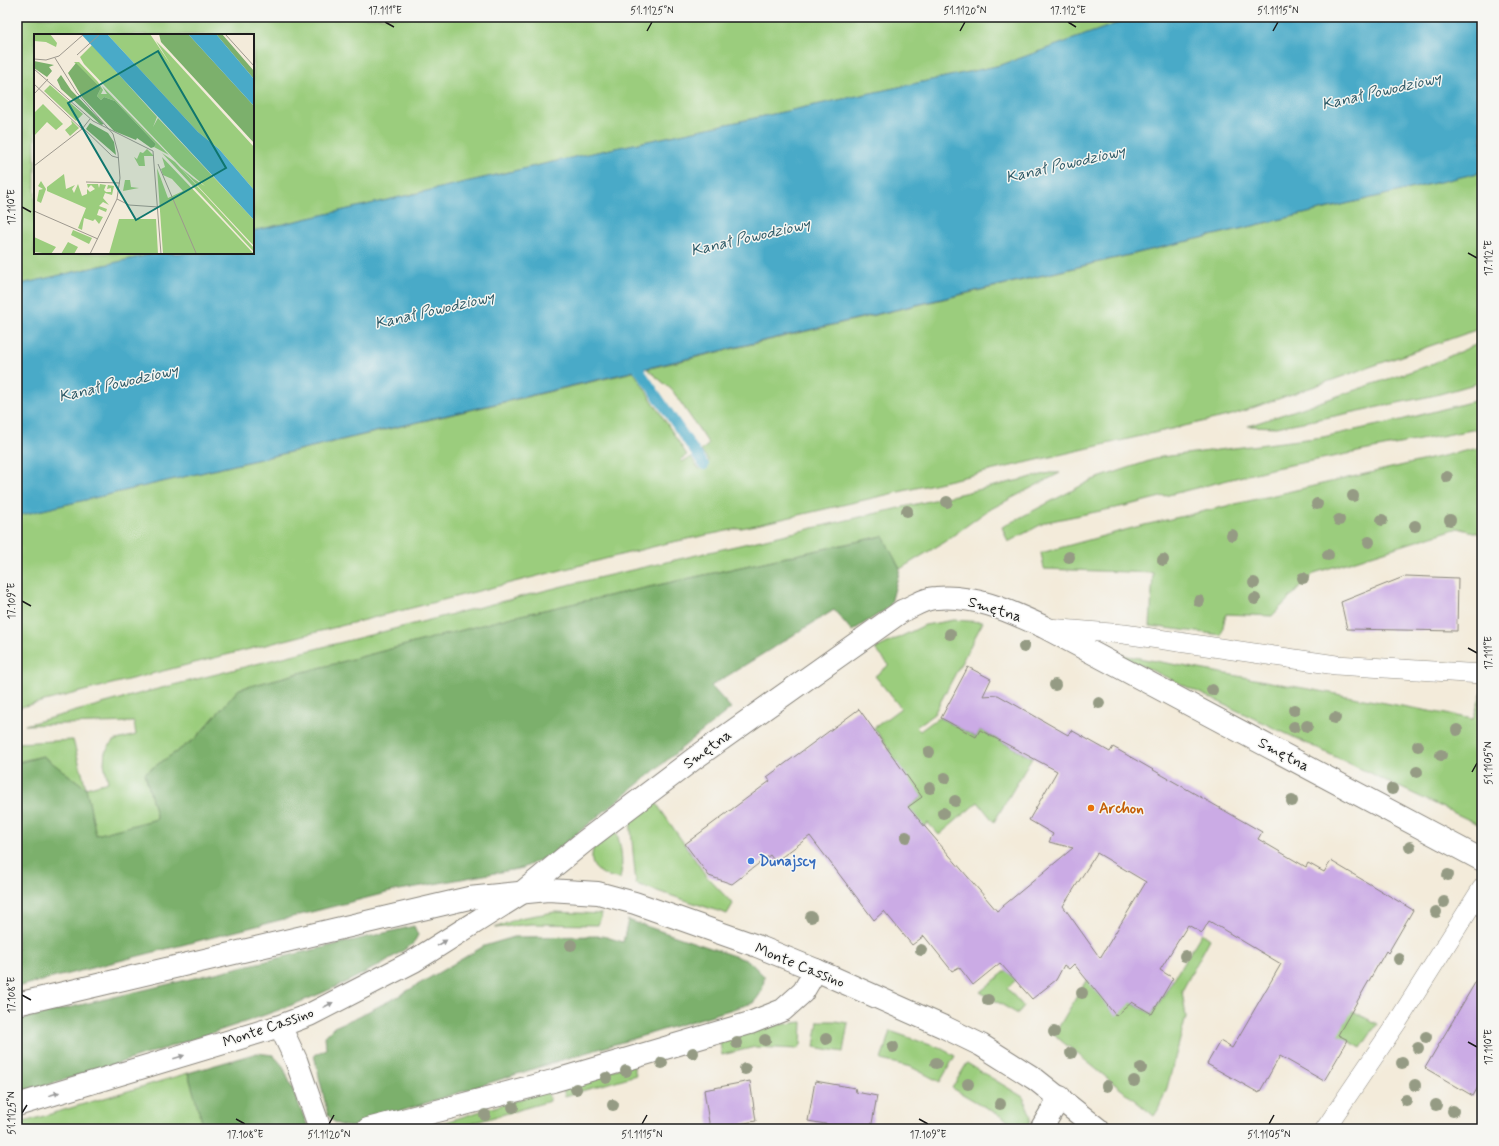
<svg xmlns="http://www.w3.org/2000/svg" width="1499" height="1146" font-family="Mynerve,sans-serif">
  <rect width="100%" height="100%" fill="#f6f6f2"/>
  <filter id="ink" filterUnits="userSpaceOnUse"><feTurbulence type="fractalNoise" baseFrequency=".025" numOctaves="2"/><feDisplacementMap in="SourceGraphic" scale="8" xChannelSelector="R" yChannelSelector="G"/><feConvolveMatrix kernelMatrix="1 2 1 2 8 2 1 2 1" color-interpolation-filters="sRGB"/></filter>
  <filter id="wash" filterUnits="userSpaceOnUse"><feTurbulence type="fractalNoise" baseFrequency=".012" numOctaves="4" result="noise"/><feDisplacementMap in="SourceGraphic" scale="16" xChannelSelector="R" yChannelSelector="G"/><feGaussianBlur stdDeviation="0.9" result="paint"/><feColorMatrix in="noise" values="0 0 0 0 0 0 0 0 0 0 0 0 0 0 0 0 0 1.4 0 .05"/><feComposite in="paint" operator="in"/></filter>
  <g filter="url(#wash)">
    <rect width="100%" height="100%" fill="#f3ebda"/>
    <path fill="#9bcd7d" stroke="#5c744c" d="M17 17H1135L1001 65 583 155 253 231V35H35V253H157L17 285Z
      M1482 172V327L1473 331 1232 415 756 525 668 543 17 708V516L634 372 687 455 681 459 682 462 691 457 699 469 709 461 701 451 709 444 672 390 647 369Z
      M1482 342V382L1436 395 1330 417 1276 427 1248 426 1427 366Z
      M1482 399V428L1275 468 1125 506 1046 522 1008 542 1002 527 1092 480 1161 457 1323 437 1401 420Z
      M1482 447V552L1481 534 1458 528 1314 573 1272 616 1226 614 1221 635 1150 626 1153 573 1044 569 1041 553 1136 527Z
      M1050 473H1060L987 511 944 542 900 569 882 536 512 617 239 689 195 739 145 773 157 819 96 835 86 788 43 756 17 762V743L73 740 86 788 108 782 104 763 105 752 113 741 136 735 134 722 25 725 142 693 563 586Z
      M954 620 983 622 934 714 916 727 920 731 939 717 976 737 980 730 1032 758 994 822 978 802 939 835 928 823 906 843 889 821 922 797 883 755 890 750 874 728 901 708 875 676 889 665 875 649 925 625Z
      M1117 654 1473 719 1482 692V826Z
      M654 800 707 877 733 904 727 914 636 884 630 819Z
      M616 830C621 846 624 862 620 879 607 876 590 872 592 856 592 852 593 848 596 845 602 839 610 835 616 830Z
      M555 912 602 914 598 925 531 924 495 928 519 918Z
      M1202 933 1210 939 1182 991 1186 1017 1167 1088 1158 1110 1154 1116 1054 1035 1087 979 1108 988 1152 1014Z
      M1007 970 1016 980 1007 988 1024 1007 1018 1014 980 992Z
      M1321 994 1377 1024 1361 1048 1307 1018Z
      M818 1021H835L848 1023 843 1052 814 1047Z
      M802 1022 801 1045 797 1049 755 1047 722 1055 719 1037 760 1027Z
      M890 1031 942 1049 955 1056 940 1082 911 1067 881 1060Z
      M967 1063 1023 1097 1031 1116 1029 1129H1023L952 1088Z
      M633 1064 636 1075 565 1096 562 1086Z
      M188 1073 204 1129H17V1124Z
      M547 1091 550 1101 452 1129H422Z"/>
    <path fill="#7cb06c" stroke="#4c6644" d="M883 536 900 569 890 607 852 631 834 610 711 686 731 708 552 854 523 868 394 891 17 987V763L43 756 86 788 96 835 157 819 145 773 195 739 239 689 512 617Z
      M628 920 749 961 764 976C764 989 761 994 753 1003L555 1062 351 1127C341 1126 334 1124 328 1115L314 1055 326 1049 325 1036 334 1027 357 1017 395 998 484 946 514 937 603 936 623 942Z
      M414 926 418 935 413 944C347 989 275 1012 200 1037 139 1057 78 1076 17 1094V1020Z
      M257 1053 273 1055 283 1066 309 1129H204L188 1073Z"/>
    <path fill="#49aac8" stroke="#326372" d="M1135 17H1482V172L17 516V285L157 253H253V231L583 155 1001 65Z"/>
    <g fill="none" stroke-linecap="round" stroke-linejoin="round">
      <path stroke="#49aac8" stroke-width="10" d="M633 361 704 465"/>
    </g>
    <g id="blocks">
      <path fill="#cbabe5" fill-rule="evenodd" d="M1406 576 1458 578 1457 631 1347 629 1341 602Z
        M968 667 991 679 983 696 998 695 1068 735 1071 730 1110 752 1113 747 1262 832 1258 839 1306 867 1308 863 1324 872 1331 861 1413 910 1388 953 1386 951 1338 1035 1348 1040 1324 1081 1280 1056 1259 1093 1207 1064 1220 1041 1232 1048 1281 964 1209 921 1202 933 1188 925 1160 970 1173 978 1152 1014 1132 1002 1116 1016 1074 964 1069 969 1064 965 1056 980 1032 999 1000 963 973 985 959 967 952 971 924 936 912 945 884 911 874 920 810 836 775 862 770 855 732 884 709 876 685 844 770 781 767 777 859 709 922 797 908 807 997 911 1073 848 1049 842 1053 834 1029 820 1057 771 980 730 976 737 941 718ZM1097 853 1146 882 1100 958 1063 906Z
        M1482 971V1080L1473 1096 1425 1068Z
        M750 1081 756 1121 710 1129 704 1090Z
        M815 1081 855 1088 856 1092 877 1096 871 1129H830L831 1125 808 1121Z"/>
    </g>
  </g>
  <g filter="url(#ink)">
    <use href="#blocks" fill-opacity="0" stroke="#88847b" stroke-width="1"/>
    <g fill="none" stroke-linecap="round" stroke-linejoin="round">
      <defs>
        <path id="lane" d="M1048 628 1124 634 1336 665 1482 674
          M1325 1129 1398 1021 1482 888"/>
        <path id="street" d="M280 1026 296 1060 320 1129
          M17 1105 280 1026 309 1015 414 961 520 894 585 841 695 758 902 611C912 607 925 598 936 598 974 594 1011 612 1044 627L1482 860
          M368 1129 553 1081 750 1023 783 1010 803 992 816 970
          M1041 1129 1060 1097"/>
        <path id="secondary" d="M17 1004 469 898 548 890 598 893 635 903 757 946 816 970 944 1027 981 1045 1035 1079 1098 1129"/>
      </defs>
      <use href="#lane" stroke="#88847b" stroke-width="20"/>
      <use href="#street" stroke="#88847b" stroke-width="24"/>
      <use href="#secondary" stroke="#88847b" stroke-width="24"/>
      <use href="#lane" stroke="#fff" stroke-width="19"/>
      <use href="#street" stroke="#fff" stroke-width="22"/>
      <use href="#secondary" stroke="#fff" stroke-width="22"/>
    </g>
    <g fill="#959b84">
      <circle cx="1447" cy="477" r="6"/>
      <circle cx="1353" cy="496" r="6"/>
      <circle cx="947" cy="502" r="6"/>
      <circle cx="1317" cy="504" r="6"/>
      <circle cx="907" cy="511" r="6"/>
      <circle cx="1339" cy="520" r="6"/>
      <circle cx="1382" cy="520" r="6"/>
      <circle cx="1450" cy="520" r="6"/>
      <circle cx="1415" cy="526" r="6"/>
      <circle cx="1232" cy="535" r="6"/>
      <circle cx="1369" cy="542" r="6"/>
      <circle cx="1328" cy="555" r="6"/>
      <circle cx="1069" cy="557" r="6"/>
      <circle cx="1163" cy="560" r="6"/>
      <circle cx="1303" cy="578" r="6"/>
      <circle cx="1254" cy="583" r="6"/>
      <circle cx="1255" cy="599" r="6"/>
      <circle cx="1199" cy="601" r="6"/>
      <circle cx="950" cy="634" r="6"/>
      <circle cx="1024" cy="647" r="6"/>
      <circle cx="1055" cy="685" r="6"/>
      <circle cx="1212" cy="690" r="6"/>
      <circle cx="1099" cy="703" r="6"/>
      <circle cx="1294" cy="710" r="6"/>
      <circle cx="1335" cy="718" r="6"/>
      <circle cx="1307" cy="726" r="6"/>
      <circle cx="1294" cy="727" r="6"/>
      <circle cx="1457" cy="730" r="6"/>
      <circle cx="1418" cy="746" r="6"/>
      <circle cx="929" cy="752" r="6"/>
      <circle cx="1441" cy="755" r="6"/>
      <circle cx="1417" cy="772" r="6"/>
      <circle cx="945" cy="778" r="6"/>
      <circle cx="930" cy="788" r="6"/>
      <circle cx="1392" cy="789" r="6"/>
      <circle cx="955" cy="801" r="6"/>
      <circle cx="1292" cy="801" r="6"/>
      <circle cx="943" cy="813" r="6"/>
      <circle cx="906" cy="837" r="6"/>
      <circle cx="1410" cy="847" r="6"/>
      <circle cx="1448" cy="875" r="6"/>
      <circle cx="1444" cy="902" r="6"/>
      <circle cx="1436" cy="912" r="6"/>
      <circle cx="811" cy="917" r="6"/>
      <circle cx="571" cy="945" r="6"/>
      <circle cx="921" cy="950" r="6"/>
      <circle cx="1185" cy="956" r="6"/>
      <circle cx="1399" cy="959" r="6"/>
      <circle cx="1082" cy="993" r="6"/>
      <circle cx="988" cy="1000" r="6"/>
      <circle cx="1054" cy="1032" r="6"/>
      <circle cx="1426" cy="1037" r="6"/>
      <circle cx="826" cy="1039" r="6"/>
      <circle cx="765" cy="1040" r="6"/>
      <circle cx="737" cy="1043" r="6"/>
      <circle cx="893" cy="1047" r="6"/>
      <circle cx="1418" cy="1048" r="6"/>
      <circle cx="693" cy="1053" r="6"/>
      <circle cx="1071" cy="1053" r="6"/>
      <circle cx="662" cy="1063" r="6"/>
      <circle cx="936" cy="1063" r="6"/>
      <circle cx="1402" cy="1063" r="6"/>
      <circle cx="1141" cy="1068" r="6"/>
      <circle cx="745" cy="1069" r="6"/>
      <circle cx="626" cy="1071" r="6"/>
      <circle cx="606" cy="1078" r="6"/>
      <circle cx="1134" cy="1081" r="6"/>
      <circle cx="968" cy="1084" r="6"/>
      <circle cx="1415" cy="1085" r="6"/>
      <circle cx="1107" cy="1086" r="6"/>
      <circle cx="576" cy="1089" r="6"/>
      <circle cx="1406" cy="1100" r="6"/>
      <circle cx="1000" cy="1104" r="6"/>
      <circle cx="613" cy="1105" r="6"/>
      <circle cx="1436" cy="1105" r="6"/>
      <circle cx="513" cy="1107" r="6"/>
      <circle cx="1453" cy="1111" r="6"/>
      <circle cx="485" cy="1115" r="6"/>
    </g>
    <defs><path id="oneway-solid" d="M-6-.8H1V-3.2L6.5 0L1 3.2V.8H-6Z"/></defs>
    <g fill="#999">
      <use href="#oneway-solid" transform="translate(442 943) rotate(-32)"/>
      <use href="#oneway-solid" transform="translate(328 1005) rotate(-28)"/>
      <use href="#oneway-solid" transform="translate(179 1057) rotate(-17)"/>
      <use href="#oneway-solid" transform="translate(54 1094) rotate(-17)"/>
    </g>
  </g>
  <path fill="none" stroke="#1c1c1c" stroke-width="1.5" d="M385 22 394 27M1068 22 1076 27M647 31 652 22M960 31 965 22M1273 31 1278 22M22 207 31 212M1468 253 1477 258M22 601 31 606M1468 648 1477 653M1472 772 1477 763M22 995 31 1000M1468 1042 1477 1047M22 1113 27 1105M236 1119 245 1124M919 1119 928 1124M329 1124 334 1115M642 1124 647 1115M1269 1124 1274 1115"/>
  <circle fill="#e8710a" stroke="#f6f6f2" stroke-width="1.5" cx="1091" cy="808" r="4"/>
  <circle fill="#3f7fe0" stroke="#f6f6f2" stroke-width="1.5" cx="751" cy="861" r="4"/>
  <g text-anchor="middle" stroke-width="3" stroke-linejoin="round" paint-order="stroke">
    <g font-size="15" fill="#1c1c1c" stroke="#f6f6f2">
      <text transform="translate(995 609) rotate(17)" y="5">Smętna</text>
      <text transform="translate(707 749) rotate(-36)" y="5">Smętna</text>
      <text transform="translate(1284 754) rotate(28)" y="5">Smętna</text>
      <text transform="translate(800 965) rotate(22)" y="5">Monte Cassino</text>
      <text transform="translate(268 1027) rotate(-19)" y="5">Monte Cassino</text>
    </g>
    <g font-size="15" font-weight="bold" fill="#c56008" stroke="#f6f6f2" text-anchor="start">
      <text x="1099" y="813">Archon</text>
    </g>
    <g font-size="15" font-weight="bold" fill="#366cbe" stroke="#f6f6f2" text-anchor="start">
      <text x="759" y="866">Dunajscy</text>
    </g>
    <g font-size="16" font-style="italic" fill="#305c69" stroke="#f6f6f2">
      <text transform="translate(1381 90) rotate(-13)" y="6">Kanał Powodziowy</text>
      <text transform="translate(1065 163) rotate(-13)" y="6">Kanał Powodziowy</text>
      <text transform="translate(750 236) rotate(-13)" y="6">Kanał Powodziowy</text>
      <text transform="translate(434 309) rotate(-13)" y="6">Kanał Powodziowy</text>
      <text transform="translate(118 382) rotate(-13)" y="6">Kanał Powodziowy</text>
    </g>
  </g>
  <g transform="translate(34 34)">
    <rect width="220" height="220" fill="#f3ebda"/>
    <path d="M0 0H16L23 9 22 13 12 8 0 7ZM73 0H116L137 31 122 7 135 20 220 113V156L185 115 164 98ZM58 11 123 83 119 93 124 84 220 186V212L147 134 160 145 171 152 147 132 50 30 46 23ZM40 28H45L64 48 69 56 67 60H73L68 52 135 121 120 113 122 110 81 67 70 63 67 66 63 62 67 54ZM16 51 49 80 42 87 10 57ZM9 70 29 90 22 96 13 88 0 102V79ZM37 86 45 94 36 102 31 96 38 90ZM113 115 120 122H110L111 132H105L100 123 103 125 106 118 109 119ZM128 119 141 128 220 214V218ZM128 123 171 168 220 220H129L123 134 134 164 149 157 138 145 129 141 127 135 131 133ZM30 140 32 155 41 151 38 155 40 159 44 150 48 162 53 160V155L56 158 61 155 57 151 54 154 53 150H64L65 154 66 150 72 151 70 156 72 158H77V154L73 155 74 151 80 152 78 161 71 159 69 164 75 171 69 168 65 172 73 175 72 178 65 175 63 181 69 183 65 190 61 185 59 187 50 184 48 196 44 194 52 174 13 157V153ZM91 146H96L97 153 105 154 89 157ZM7 147 12 155 7 169 3 167 5 156 9 155 4 152ZM85 185H122L124 220H75ZM39 196 58 204 55 210 37 201ZM0 203 22 213 17 220 0 218ZM34 208 44 213 40 220H27Z" fill="#9bcd7d"/>
    <path d="M125 0H154L220 72V109L127 8ZM182 0H188L220 37V45ZM0 27 20 31 15 33 18 37 13 43 0 34ZM42 29 67 54 63 62 67 66 70 63 81 67 122 110 120 113 117 114 103 104 102 106 80 97 48 63 34 39ZM27 41 37 56 70 90 67 91 27 55 23 46ZM56 89 74 99 80 108 82 121 52 95Z" fill="#7cb06c"/>
    <path d="M47 0H73L164 98 185 115 220 156V186ZM154 0H182L220 45V72Z" fill="#49aac8"/>
    <path fill="none" stroke="#9d988e" stroke-width="1" d="M191 0 220 32M43 21 66 0M21 24 43 59 79 100 84 119 86 144 83 165 56 220M0 25 12 26 25 22 50 0M0 35 59 87 119 117 127 220M0 50 48 95M0 60 14 45M49 94 78 122 85 124M124 130 162 219M0 132 48 95 56 85M52 148 86 149M83 165 95 171 124 173M0 177 64 205"/>
    <path fill="#0f766e" fill-opacity="0.15" stroke="#0f766e" stroke-width="2" d="M124 17 192 134 102 186 34 69Z"/>
    <rect width="220" height="220" fill="none" stroke="#1c1c1c" stroke-width="2"/>
  </g>
  <rect width="1499" height="1146" fill="none" stroke="#f6f6f2" stroke-width="44"/>
  <rect x="22" y="22" width="1455" height="1102" fill="none" stroke="#1c1c1c" stroke-width="1.5"/>
  <g font-size="10" text-anchor="middle" fill="#1c1c1c">
    <text x="385" y="14">17.111°E</text>
    <text x="652" y="14">51.1125°N</text>
    <text x="965" y="14">51.1120°N</text>
    <text x="1068" y="14">17.112°E</text>
    <text x="1278" y="14">51.1115°N</text>
    <text transform="translate(11 207) rotate(-90)" y="4">17.110°E</text>
    <text transform="translate(1488 258) rotate(-90)" y="4">17.112°E</text>
    <text transform="translate(11 601) rotate(-90)" y="4">17.109°E</text>
    <text transform="translate(1488 653) rotate(-90)" y="4">17.111°E</text>
    <text transform="translate(1488 763) rotate(-90)" y="4">51.1105°N</text>
    <text transform="translate(11 995) rotate(-90)" y="4">17.108°E</text>
    <text transform="translate(1488 1047) rotate(-90)" y="4">17.110°E</text>
    <text transform="translate(11 1113) rotate(-90)" y="4">51.1125°N</text>
    <text x="245" y="1138">17.108°E</text>
    <text x="329" y="1138">51.1120°N</text>
    <text x="642" y="1138">51.1115°N</text>
    <text x="928" y="1138">17.109°E</text>
    <text x="1269" y="1138">51.1105°N</text>
  </g>
</svg>
